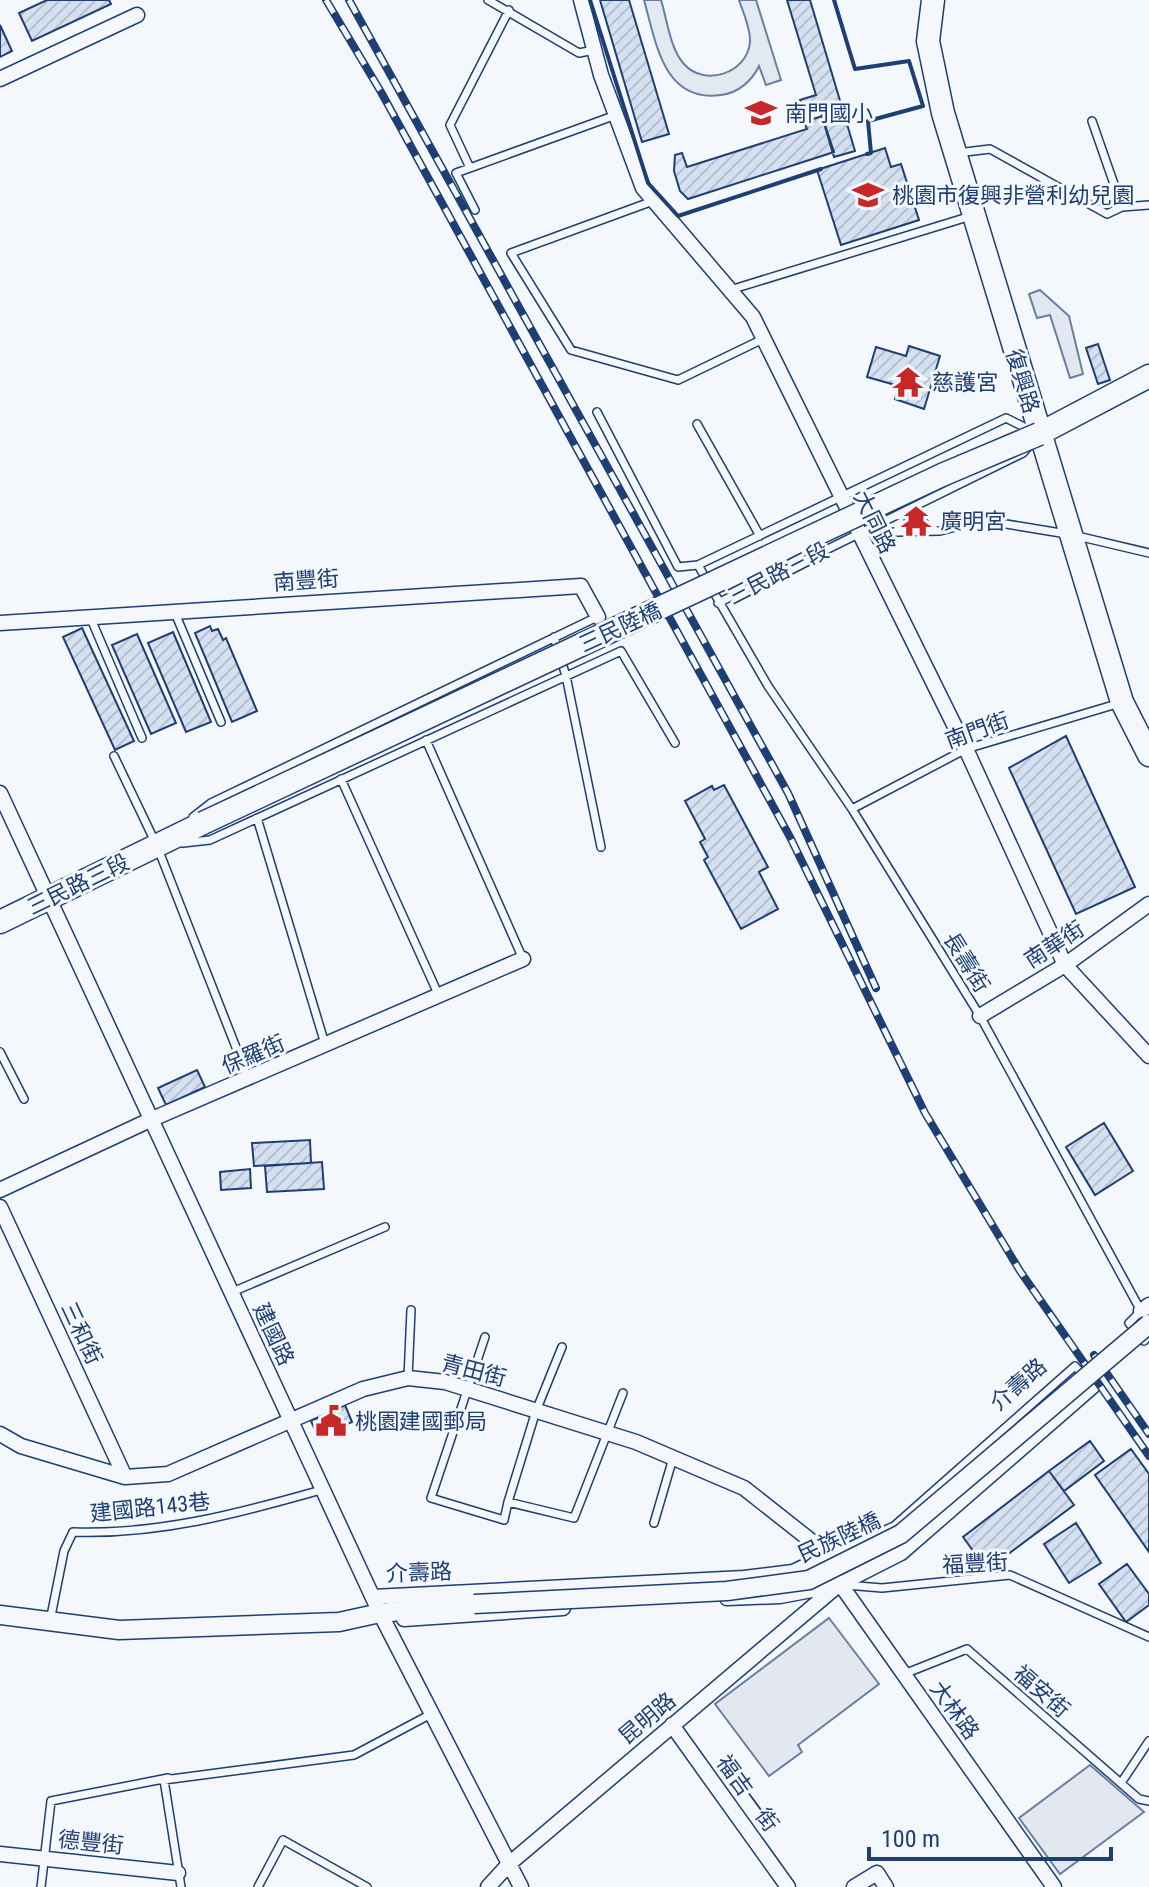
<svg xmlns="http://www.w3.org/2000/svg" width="1149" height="1887" font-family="'Roboto Condensed','Noto Sans TC',sans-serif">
  <defs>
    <pattern id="building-hatch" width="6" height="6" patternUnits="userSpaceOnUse" patternTransform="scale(2)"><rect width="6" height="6" fill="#d5e0f0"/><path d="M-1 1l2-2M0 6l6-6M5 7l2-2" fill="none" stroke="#b6c1d1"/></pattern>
  </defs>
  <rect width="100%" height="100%" fill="#f4f7fb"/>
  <path fill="#e3e9f0" stroke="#687fa3" stroke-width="2" d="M644 0H661C667 19 670 49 684 64 704 87 747 74 750 42 751 29 743 12 739 0H756L781 80 766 85 759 66C752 81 738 93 721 95 663 103 656 42 644 0Z"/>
  <path fill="#e3e8f0" stroke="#687fa3" stroke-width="2" d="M1040 290 1069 316 1083 374 1070 378 1050 315 1037 318 1029 294Z
    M829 1618 879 1684 798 1745 802 1752 769 1776 715 1704Z
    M1090 1765 1144 1812 1060 1874 1019 1818Z"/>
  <path fill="url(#building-hatch)" stroke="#1d3f73" stroke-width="2" d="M47 0H109L111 4 32 41 19 13Z
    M600 0H629L669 134 642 142Z
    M787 0H810L855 151 834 157 820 110 804 115 800 100 816 95Z
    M0 25 12 51 0 57Z
    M822 116 834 152 688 199 680 191 674 171 675 155 682 153 687 167 807 129 804 122Z
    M885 148 891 167 901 164 919 220 841 245 817 170Z
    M1098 344 1110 380 1098 384 1086 348Z
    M909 346 940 356 924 409 895 399 899 386 867 377 876 347 906 356Z
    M923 511 928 522 909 530 904 519Z
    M210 626 212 631 218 629 223 640 226 638 257 711 232 722 195 633Z
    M82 628 134 741 115 750 63 637Z
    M173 632 211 722 186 732 148 643Z
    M137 634 176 723 151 734 112 645Z
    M1066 736 1135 887 1076 914 1009 768Z
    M724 785 768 867 759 872 778 909 741 929 704 860 708 857 700 842 705 839 685 801 712 786 714 790Z
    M197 1070 205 1087 166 1105 158 1088Z
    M1104 1123 1133 1171 1095 1195 1066 1147Z
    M310 1140 311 1163 254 1166 252 1143Z
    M322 1162 324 1189 267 1192 265 1166Z
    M250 1169 251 1188 221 1190 220 1172Z
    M345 1405 352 1422 318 1437 311 1421Z
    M1090 1441 1104 1461 1064 1491 1049 1471Z
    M1131 1449 1149 1474V1552L1095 1475Z
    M1049 1471 1074 1505 987 1570 963 1537Z
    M1076 1523 1101 1563 1069 1583 1044 1544Z
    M1127 1564 1149 1594V1605L1126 1622 1099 1584Z"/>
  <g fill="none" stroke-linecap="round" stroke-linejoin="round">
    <defs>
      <path id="service" d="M488 0 579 53 594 50
        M1092 121 1122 207
        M957 153 990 149 1107 214 1122 207 1149 205
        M470 168 450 125 509 10
        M653 201 511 253 571 350 678 380 763 339
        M475 210 456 173 616 115
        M730 290 971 216
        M597 412 678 567 698 565 1006 418 1034 432
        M697 424 760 536
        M859 533 940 531 982 520 1073 535 1149 553
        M698 565 768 686 852 809 980 1016 1141 1311 1129 1323 1144 1341 1149 1336
        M718 603 1023 453 1029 446
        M175 613 221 722
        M91 619 142 738
        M554 637 566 676 601 847
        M426 740 523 959
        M114 756 157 846 248 1078
        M341 779 439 996
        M852 809 966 749 1120 703
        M193 817 211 803 597 617
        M257 818 325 1044
        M183 843 210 840 621 651 675 743
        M0 1052 24 1099
        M230 1293 385 1227
        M485 1337 431 1498 504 1520 508 1502 574 1518 623 1393
        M408 1378 411 1310
        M508 1502 536 1411 562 1347
        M654 1523 673 1458
        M829 1555 894 1526 1075 1366 1084 1376
        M846 1585 882 1588 1010 1575 1149 1637
        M50 1621 64 1551 73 1532C159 1535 240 1513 321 1490
        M904 1674 967 1649 1139 1799 1149 1801
        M1121 1783 1149 1741
        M41 1887 51 1801 168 1778
        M181 1887 164 1780 354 1755 431 1714
        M258 1887 283 1840 367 1887"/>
      <path id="minor" d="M581 0 601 75 643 188 753 317 966 749 1065 965 1149 1056
        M0 79 137 15
        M0 623 581 586 598 617
        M0 793 380 1613 521 1887
        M980 1016 1065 965 1149 904
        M0 1190 150 1120 523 959
        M0 1207 125 1477
        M1141 1311 1149 1305
        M0 1434 21 1446 125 1477 168 1474 363 1389 408 1378 445 1382 636 1442 744 1488 829 1555
        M836 1578 1054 1887
        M373 1597 744 1578 793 1572 829 1555
        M727 1598 780 1596 838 1585 901 1553 1093 1386
        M404 1619 563 1608
        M672 1725 788 1887
        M0 1854 178 1873
        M488 1887 509 1864 836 1587
        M854 1887 877 1873 886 1887"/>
      <path id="tertiary" d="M0 1615 119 1630 339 1622 380 1613 474 1604"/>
      <path id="primary" d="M933 0 928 41 943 113 1122 702 1149 755
        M1039 434 1149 376
        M0 922 203 823"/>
    </defs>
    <use href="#service" stroke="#1d3f73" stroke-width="10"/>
    <use href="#minor" stroke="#1d3f73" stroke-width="17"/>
    <use href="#tertiary" stroke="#1d3f73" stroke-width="21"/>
    <use href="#primary" stroke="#1d3f73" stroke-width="25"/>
    <use href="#service" stroke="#f4f7fb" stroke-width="7"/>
    <use href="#minor" stroke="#f4f7fb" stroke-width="14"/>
    <use href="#tertiary" stroke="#f4f7fb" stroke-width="18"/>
    <use href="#primary" stroke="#f4f7fb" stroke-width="22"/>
    <defs>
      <path id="rail" d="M326 0 381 92 790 837 925 1113 1020 1271 1149 1456
        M349 0 788 793 876 988
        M1094 1355 1149 1434"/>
    </defs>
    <use href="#rail" stroke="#1d3f73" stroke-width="8"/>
    <use href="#rail" stroke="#f4f7fb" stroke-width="5" stroke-dasharray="15" stroke-linecap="butt"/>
    <defs>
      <path id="tertiary-bridge" d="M474 1604 727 1591 809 1580 901 1534 1149 1324"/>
      <path id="primary-bridge" d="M203 823 942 475 1039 434"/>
    </defs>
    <use href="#tertiary-bridge" stroke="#1d3f73" stroke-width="21" stroke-linecap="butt"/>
    <use href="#primary-bridge" stroke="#1d3f73" stroke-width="25" stroke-linecap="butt"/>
    <use href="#tertiary-bridge" stroke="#f4f7fb" stroke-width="18"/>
    <use href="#primary-bridge" stroke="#f4f7fb" stroke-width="22"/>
    <path stroke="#1d3f73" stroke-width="4" d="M590 0 648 183 678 216 821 169
      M834 0 855 69 909 61 923 106 868 121 871 153 867 154"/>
  </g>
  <defs>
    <symbol id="school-bare" viewBox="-9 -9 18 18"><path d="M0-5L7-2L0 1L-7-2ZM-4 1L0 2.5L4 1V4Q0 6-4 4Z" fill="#c62828" stroke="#f4f7fb" stroke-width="2.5" paint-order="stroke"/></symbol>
    <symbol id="temple-bare" viewBox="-9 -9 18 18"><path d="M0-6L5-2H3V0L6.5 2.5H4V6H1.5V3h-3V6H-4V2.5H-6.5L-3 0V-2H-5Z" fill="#c62828" stroke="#f4f7fb" stroke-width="2.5" paint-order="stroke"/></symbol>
    <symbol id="civic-bare" viewBox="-9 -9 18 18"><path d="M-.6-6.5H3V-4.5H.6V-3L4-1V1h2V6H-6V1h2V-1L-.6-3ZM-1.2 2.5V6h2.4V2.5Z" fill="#c62828" stroke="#f4f7fb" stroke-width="2.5" paint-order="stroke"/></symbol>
  </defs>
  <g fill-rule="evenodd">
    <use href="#school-bare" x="739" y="91" width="44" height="44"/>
    <use href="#school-bare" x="846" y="173" width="44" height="44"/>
    <use href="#temple-bare" x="886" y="360" width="44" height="44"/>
    <use href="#temple-bare" x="894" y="499" width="44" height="44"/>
    <use href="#civic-bare" x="309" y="1399" width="44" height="44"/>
  </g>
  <g text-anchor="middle" stroke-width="6" stroke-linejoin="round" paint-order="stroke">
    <g font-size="22" fill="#1d3f73" stroke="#f4f7fb" text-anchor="start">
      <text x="785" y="121">南門國小</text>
      <text x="892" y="203">桃園市復興非營利幼兒園</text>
      <text x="932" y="390">慈護宮</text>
      <text x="940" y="529">廣明宮</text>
      <text x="355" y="1429">桃園建國郵局</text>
    </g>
    <g font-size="22" fill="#1d3f73" stroke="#f4f7fb">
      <text transform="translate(1023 381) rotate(73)" y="8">復興路</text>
      <text transform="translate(875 522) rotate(64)" y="8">大同路</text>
      <text transform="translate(778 573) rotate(-27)" y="8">三民路三段</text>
      <text transform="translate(306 580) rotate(-4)" y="8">南豐街</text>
      <text transform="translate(620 627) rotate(-25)" y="8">三民陸橋</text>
      <text transform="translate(977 730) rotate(-20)" y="8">南門街</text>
      <text transform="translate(78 884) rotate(-26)" y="8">三民路三段</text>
      <text transform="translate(1054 944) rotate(-33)" y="8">南華街</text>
      <text transform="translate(967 962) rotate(58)" y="8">長壽街</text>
      <text transform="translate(253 1054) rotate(-23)" y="8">保羅街</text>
      <text transform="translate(82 1333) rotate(65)" y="8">三和街</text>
      <text transform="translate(274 1334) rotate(65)" y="8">建國路</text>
      <text transform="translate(474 1370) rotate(15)" y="8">青田街</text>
      <text transform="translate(1018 1384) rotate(-41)" y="8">介壽路</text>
      <text transform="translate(150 1507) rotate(-6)" y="8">建國路143巷</text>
      <text transform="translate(839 1537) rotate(-25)" y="8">民族陸橋</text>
      <text transform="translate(975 1563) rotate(-3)" y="8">福豐街</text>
      <text transform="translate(419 1572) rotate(-2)" y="8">介壽路</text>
      <text transform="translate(1042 1691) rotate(41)" y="8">福安街</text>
      <text transform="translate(955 1710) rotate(54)" y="8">大林路</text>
      <text transform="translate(647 1718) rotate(-40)" y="8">昆明路</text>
      <text transform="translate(748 1793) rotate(54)" y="8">福吉一街</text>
      <text transform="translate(91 1842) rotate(6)" y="8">德豐街</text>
    </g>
  </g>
  <path d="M869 1847v12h242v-12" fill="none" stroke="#1d3f73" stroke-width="4"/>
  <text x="881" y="1847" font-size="24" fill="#1d3f73" stroke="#f4f7fb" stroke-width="6" paint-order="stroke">100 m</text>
</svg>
